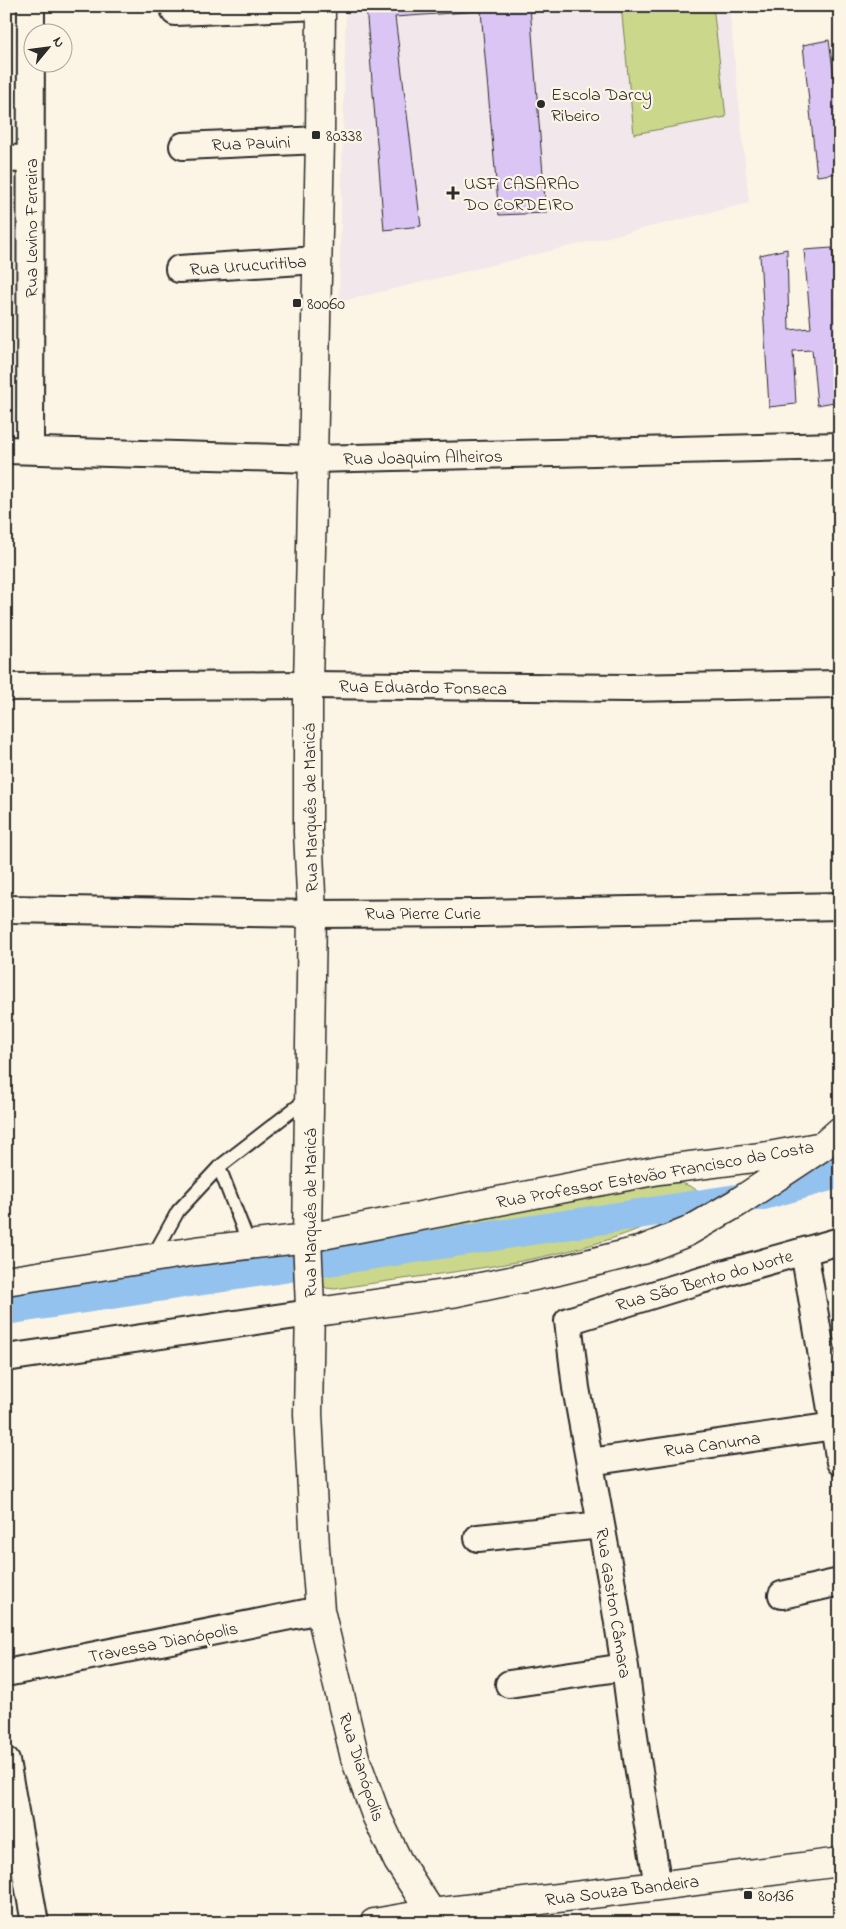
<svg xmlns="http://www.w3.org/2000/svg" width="846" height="1929" font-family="'Indie Flower',sans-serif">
  <rect width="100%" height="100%" fill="#fcf5e5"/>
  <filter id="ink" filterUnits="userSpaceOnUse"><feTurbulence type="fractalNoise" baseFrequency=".02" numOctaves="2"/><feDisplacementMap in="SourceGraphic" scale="10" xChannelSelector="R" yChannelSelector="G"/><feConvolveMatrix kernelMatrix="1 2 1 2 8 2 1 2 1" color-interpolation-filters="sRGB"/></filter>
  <g filter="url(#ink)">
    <path fill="#f2e7ea" d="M346 6H729L749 203 339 302Z"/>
    <path fill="#cbd88b" stroke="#7b825b" d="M621 6H713L726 117 634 134Z
      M672 1181C684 1183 695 1187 704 1196V1200C691 1208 676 1213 662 1219 562 1265 444 1271 335 1289L326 1288 322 1284 321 1262 325 1251 333 1243Z"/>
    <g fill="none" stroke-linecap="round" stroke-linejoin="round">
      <path stroke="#94c2ee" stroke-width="30" d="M6 1310 763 1195 840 1173"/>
    </g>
    <path fill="#dbc5f5" stroke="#2b2b2b" d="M366 6H543L530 7 546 213 499 215 481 11 395 17 421 226 384 230Z
      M829 40 837 100H840V173L817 176 803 45Z
      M832 248 840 336V401L817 405 812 350 793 351 796 404 769 407 760 255 787 249 789 330 811 328 804 250Z"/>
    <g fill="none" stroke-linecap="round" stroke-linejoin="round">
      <defs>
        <path id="service" d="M219 1167 249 1244
          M152 1258 178 1211 219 1167 307 1099"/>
        <path id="minor" d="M175 12 320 6
          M183 146 320 140
          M6 159 31 158
          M179 269 317 260
          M30 449 31 6
          M6 450 313 459 840 446
          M6 687 308 685 629 688 840 684
          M6 909 312 914 481 913 840 906
          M804 1251 840 1462
          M6 1358 310 1313
          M590 1462 834 1426
          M478 1538 601 1525
          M782 1595 840 1582
          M6 1673 320 1610
          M509 1684 625 1667
          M6 1761 35 1923
          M658 1886 637 1759 625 1667 611 1579 576 1388 568 1321 701 1280 840 1241"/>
        <path id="tertiary" d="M6 1281 196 1251 307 1238 659 1170 769 1156 823 1146
          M310 1313 452 1293 558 1271 642 1250 687 1232 737 1203 823 1146 840 1131
          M374 1923 432 1913 658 1886 840 1862"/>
        <path id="secondary" d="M321 6 320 140 308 685V832L312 914 307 1238 310 1307 308 1414 315 1547 320 1610 355 1758 376 1815 398 1861 438 1923"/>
      </defs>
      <use href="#service" stroke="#2b2b2b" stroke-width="16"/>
      <use href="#minor" stroke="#2b2b2b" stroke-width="30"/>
      <use href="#tertiary" stroke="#2b2b2b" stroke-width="31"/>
      <use href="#secondary" stroke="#2b2b2b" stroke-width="31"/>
      <use href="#service" stroke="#fcf5e5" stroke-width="12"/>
      <use href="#minor" stroke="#fcf5e5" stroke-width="26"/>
      <use href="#tertiary" stroke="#fcf5e5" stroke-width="28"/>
      <use href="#secondary" stroke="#fcf5e5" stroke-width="28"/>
    </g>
  </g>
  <g fill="#2b2b2b" stroke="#fcf5e5" stroke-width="2">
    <circle cx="541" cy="104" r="5"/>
    <rect x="311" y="130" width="10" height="10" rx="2.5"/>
    <path d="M450.5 185.5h5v5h5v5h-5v5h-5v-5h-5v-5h5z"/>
    <rect x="292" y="298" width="10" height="10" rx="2.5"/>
    <rect x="743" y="1890" width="10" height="10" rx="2.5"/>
  </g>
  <g text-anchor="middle" stroke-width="4.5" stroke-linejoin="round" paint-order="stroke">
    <g font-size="18" fill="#2b2b2b" stroke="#fcf5e5" text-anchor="start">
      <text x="551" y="100">Escola Darcy<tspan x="551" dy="21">Ribeiro</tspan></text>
      <text x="326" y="141">80338</text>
      <text x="464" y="189">USF CASARAO<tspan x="464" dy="21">DO CORDEIRO</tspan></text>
      <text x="307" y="309">80060</text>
      <text x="758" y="1901">80136</text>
    </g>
    <g font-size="18" fill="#2b2b2b" stroke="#fcf5e5">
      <text transform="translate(251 143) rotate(-2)" y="6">Rua Pauini</text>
      <text transform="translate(31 228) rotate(-90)" y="6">Rua Levino Ferreira</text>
      <text transform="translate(248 265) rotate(-4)" y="6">Rua Urucuritiba</text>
      <text transform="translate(423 457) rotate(-1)" y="6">Rua Joaquim Alheiros</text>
      <text transform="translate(423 687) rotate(1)" y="6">Rua Eduardo Fonseca</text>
      <text transform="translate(310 808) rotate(-91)" y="6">Rua Marquês de Maricá</text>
      <text x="423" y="919">Rua Pierre Curie</text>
      <text transform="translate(655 1174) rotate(-10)" y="6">Rua Professor Estevão Francisco da Costa</text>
      <text transform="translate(310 1213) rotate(-90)" y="6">Rua Marquês de Maricá</text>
      <text transform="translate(704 1280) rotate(-16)" y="6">Rua São Bento do Norte</text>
      <text transform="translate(712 1444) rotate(-8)" y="6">Rua Canuma</text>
      <text transform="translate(614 1603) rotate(81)" y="6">Rua Gaston Câmara</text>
      <text transform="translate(163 1642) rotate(-11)" y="6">Travessa Dianópolis</text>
      <text transform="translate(362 1767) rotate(72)" y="6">Rua Dianópolis</text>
      <text transform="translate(622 1890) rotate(-7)" y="6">Rua Souza Bandeira</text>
    </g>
  </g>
  <rect width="846" height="1929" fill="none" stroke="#fcf5e5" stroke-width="25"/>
  <rect x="12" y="12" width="821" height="1904" fill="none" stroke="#2b2b2b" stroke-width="2" filter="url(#ink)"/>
  <g transform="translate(48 48) rotate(61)"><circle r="24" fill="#fcf5e5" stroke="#a8a49b"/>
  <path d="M0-4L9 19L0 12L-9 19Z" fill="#2b2b2b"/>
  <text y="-8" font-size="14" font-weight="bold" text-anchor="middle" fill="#2b2b2b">N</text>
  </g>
</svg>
